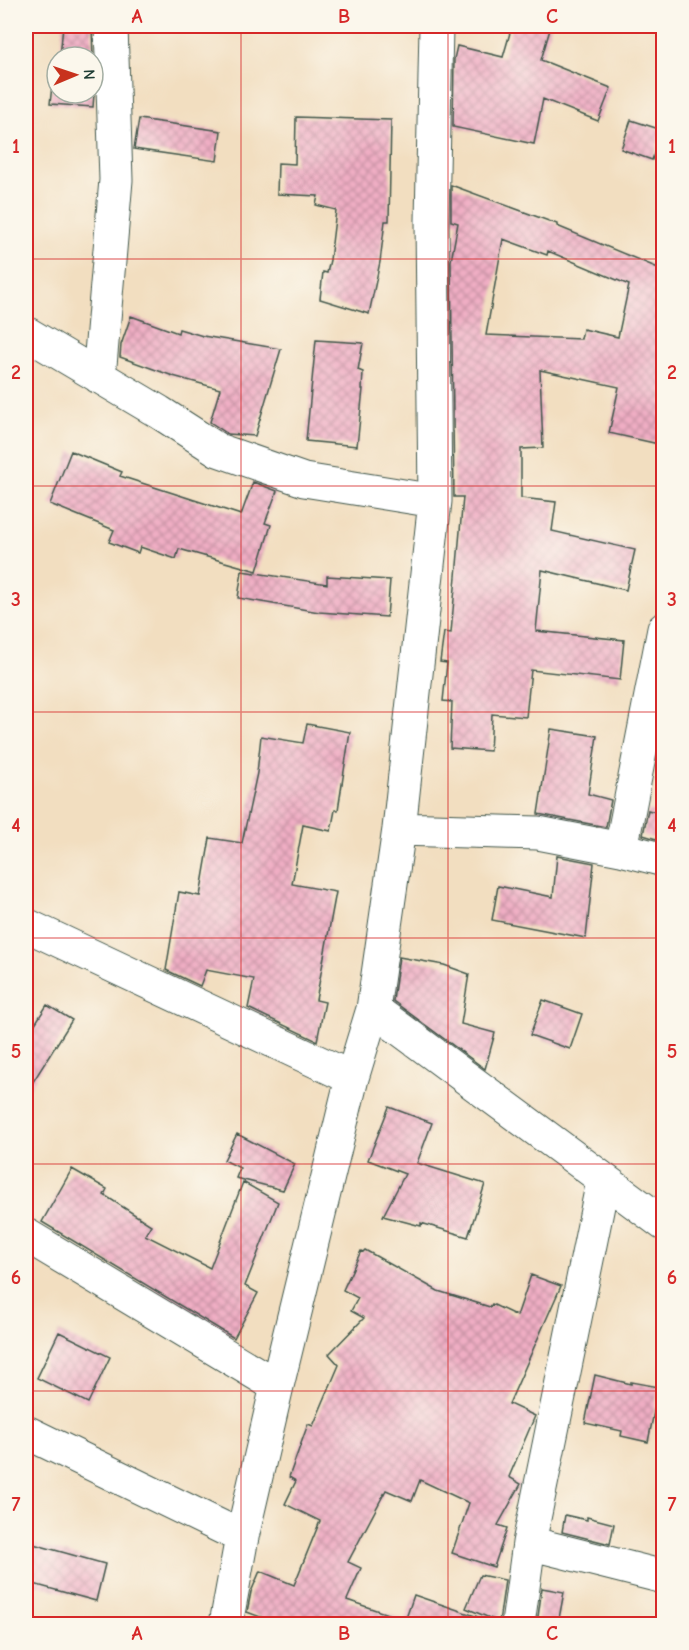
<svg xmlns="http://www.w3.org/2000/svg" width="689" height="1650" font-family="'Comic Neue',sans-serif">
  <defs>
    <pattern id="building-cross-hatch" width="8" height="8" patternUnits="userSpaceOnUse" patternTransform="scale(1.5)"><rect width="8" height="8" fill="#f0aec4"/><path d="M0 0l8 8M0 8l8-8" fill="none" stroke="#c28fa0"/></pattern>
  </defs>
  <rect width="100%" height="100%" fill="#fbf7ec"/>
  <filter id="ink" filterUnits="userSpaceOnUse"><feTurbulence type="fractalNoise" baseFrequency=".0167" numOctaves="2"/><feDisplacementMap in="SourceGraphic" scale="12" xChannelSelector="R" yChannelSelector="G"/><feConvolveMatrix kernelMatrix="1 2 1 2 8 2 1 2 1" color-interpolation-filters="sRGB"/></filter>
  <filter id="wash" filterUnits="userSpaceOnUse"><feTurbulence type="fractalNoise" baseFrequency=".008" numOctaves="4" result="noise"/><feDisplacementMap in="SourceGraphic" scale="24" xChannelSelector="R" yChannelSelector="G"/><feGaussianBlur stdDeviation="1.35" result="paint"/><feColorMatrix in="noise" values="0 0 0 0 0 0 0 0 0 0 0 0 0 0 0 0 0 1.4 0 .05"/><feComposite in="paint" operator="in"/></filter>
  <g filter="url(#wash)">
    <rect width="100%" height="100%" fill="#f2dec0"/>
    <g id="blocks">
      <path fill="url(#building-cross-hatch)" fill-rule="evenodd" d="M63 26H92L94 94 93 107 50 104 55 58H57V93H93V57H60Z
        M512 26H551L541 60 611 88 598 121 543 99 534 144 453 127 454 59 457 46 503 57Z
        M296 117 391 120 389 221H385L380 262 369 314 320 299 323 272 327 273 330 260 336 210 316 205 318 196 277 194 278 163 295 164Z
        M139 119 221 131 217 161 134 149Z
        M631 120 662 130 652 160 621 149Z
        M451 185 557 224V226L663 270V445L609 433 619 387 540 370 543 448 521 449V498L556 502 552 531 635 550 626 590 542 570 536 631 624 640 620 680 531 670 526 717 492 714 490 751 450 748 452 702 443 701 447 663 440 662 444 632 451 633 463 497H454L451 261 458 223 451 221ZM503 239 547 255 548 251 629 285 618 337 583 329 581 339 486 335Z
        M131 316 178 333 179 329 203 336 281 349 255 436 228 434 210 422 220 389 173 376 120 357 121 345Z
        M316 340 363 343 358 370 363 372 362 389H363L357 446 306 441Z
        M71 451 122 472 120 476 241 515 253 482 277 491 265 523 271 525 257 571 179 549 176 559 140 547 138 553 109 542 114 530 50 504Z
        M242 571 327 584V576L390 580 387 617 319 612 238 598Z
        M307 724 350 732 338 810H335L331 831 303 825 292 884 336 892 316 1000 325 1002 317 1041 248 1008 254 979 206 970 200 986 166 970 179 892 200 896 210 838 242 843 257 773 261 736 303 743Z
        M551 729 597 736 588 794 611 800 606 827 538 814Z
        M648 810 663 814V841L643 835Z
        M557 856 594 863 586 938 492 920 498 886 553 897Z
        M399 957 444 965 469 974 461 1024 495 1033 485 1069 393 1001Z
        M543 1000 582 1014 570 1049 530 1035Z
        M47 1005 72 1020 26 1093V1038Z
        M389 1107 432 1123 417 1163 485 1184 468 1237 421 1223V1226L383 1216 405 1174 368 1160Z
        M237 1134 295 1164 283 1190 236 1178 240 1168 224 1160Z
        M72 1169 107 1189 104 1195 151 1225 145 1235 210 1268 243 1182 278 1202 245 1286 258 1293 234 1338 42 1222Z
        M365 1250 438 1291 490 1307 492 1304 517 1316 531 1275 561 1286 509 1404 535 1416 509 1477 521 1484 498 1525 507 1528 494 1567 452 1553 469 1503 420 1480 412 1501 386 1490 348 1562 361 1568 347 1600 405 1620 404 1624H279L247 1612 251 1592 260 1571 294 1585 320 1521 285 1504 296 1481 289 1477 308 1424 313 1426 339 1365 329 1354 364 1318 351 1311 358 1298 343 1290 361 1251 363 1252Z
        M59 1332 110 1357 88 1403 37 1378Z
        M595 1375 631 1384V1382L659 1387 648 1442 621 1436 622 1431 585 1423Z
        M565 1515 587 1520V1517L614 1524 610 1544 562 1532Z
        M26 1542 105 1564 96 1601 26 1582Z
        M480 1575 505 1580 499 1622 466 1608Z
        M542 1588 564 1592 558 1624H537Z
        M414 1595 487 1620V1624H404Z"/>
    </g>
  </g>
  <g filter="url(#ink)">
    <use href="#blocks" fill-opacity="0" stroke="#3f5549" stroke-width="1.5"/>
    <g fill="none" stroke-linecap="round" stroke-linejoin="round">
      <defs>
        <path id="minor" d="M26 333 159 412 218 450 304 480 435 501
          M99 377 116 180 111 26
          M399 829 538 833 621 849 664 860
          M621 849 664 629
          M26 925 352 1078
          M373 1009 664 1224
          M26 1235 277 1386
          M26 1432 242 1537
          M529 1543 664 1577
          M226 1624 242 1537 277 1386 352 1078 373 1009 399 829 435 501 432 221 436 26
          M518 1624 529 1543 603 1181"/>
      </defs>
      <use href="#minor" stroke="#3f5549" stroke-width="35"/>
      <use href="#minor" stroke="#fff" stroke-width="33"/>
    </g>
  </g>
  <path fill="none" stroke="#d62828" stroke-width="1.5" stroke-opacity="0.55" d="M241 26V1624M448 26V1624M26 259H664M26 486H664M26 712H664M26 938H664M26 1164H664M26 1391H664"/>
  <rect width="689" height="1650" fill="none" stroke="#fbf7ec" stroke-width="66"/>
  <g transform="translate(75 75) rotate(88)"><circle r="28" fill="#fbf7ec" stroke="#a3ada2" stroke-width="1.5"/>
  <path d="M0-4.5L10 22L0 15L-10 22Z" fill="#c8321e"/>
  <text y="-9" font-size="16" font-weight="bold" text-anchor="middle" fill="#1f3d34">N</text>
  </g>
  <rect x="33" y="33" width="623" height="1584" fill="none" stroke="#d62828" stroke-width="2"/>
  <g font-size="20" text-anchor="middle" font-weight="bold" fill="#d62828">
    <text x="137" y="23">A</text>
    <text x="344" y="23">B</text>
    <text x="552" y="23">C</text>
    <text x="16" y="153">1</text>
    <text x="672" y="153">1</text>
    <text x="16" y="379">2</text>
    <text x="672" y="379">2</text>
    <text x="16" y="606">3</text>
    <text x="672" y="606">3</text>
    <text x="16" y="832">4</text>
    <text x="672" y="832">4</text>
    <text x="16" y="1058">5</text>
    <text x="672" y="1058">5</text>
    <text x="16" y="1284">6</text>
    <text x="672" y="1284">6</text>
    <text x="16" y="1511">7</text>
    <text x="672" y="1511">7</text>
    <text x="137" y="1640">A</text>
    <text x="344" y="1640">B</text>
    <text x="552" y="1640">C</text>
  </g>
</svg>
